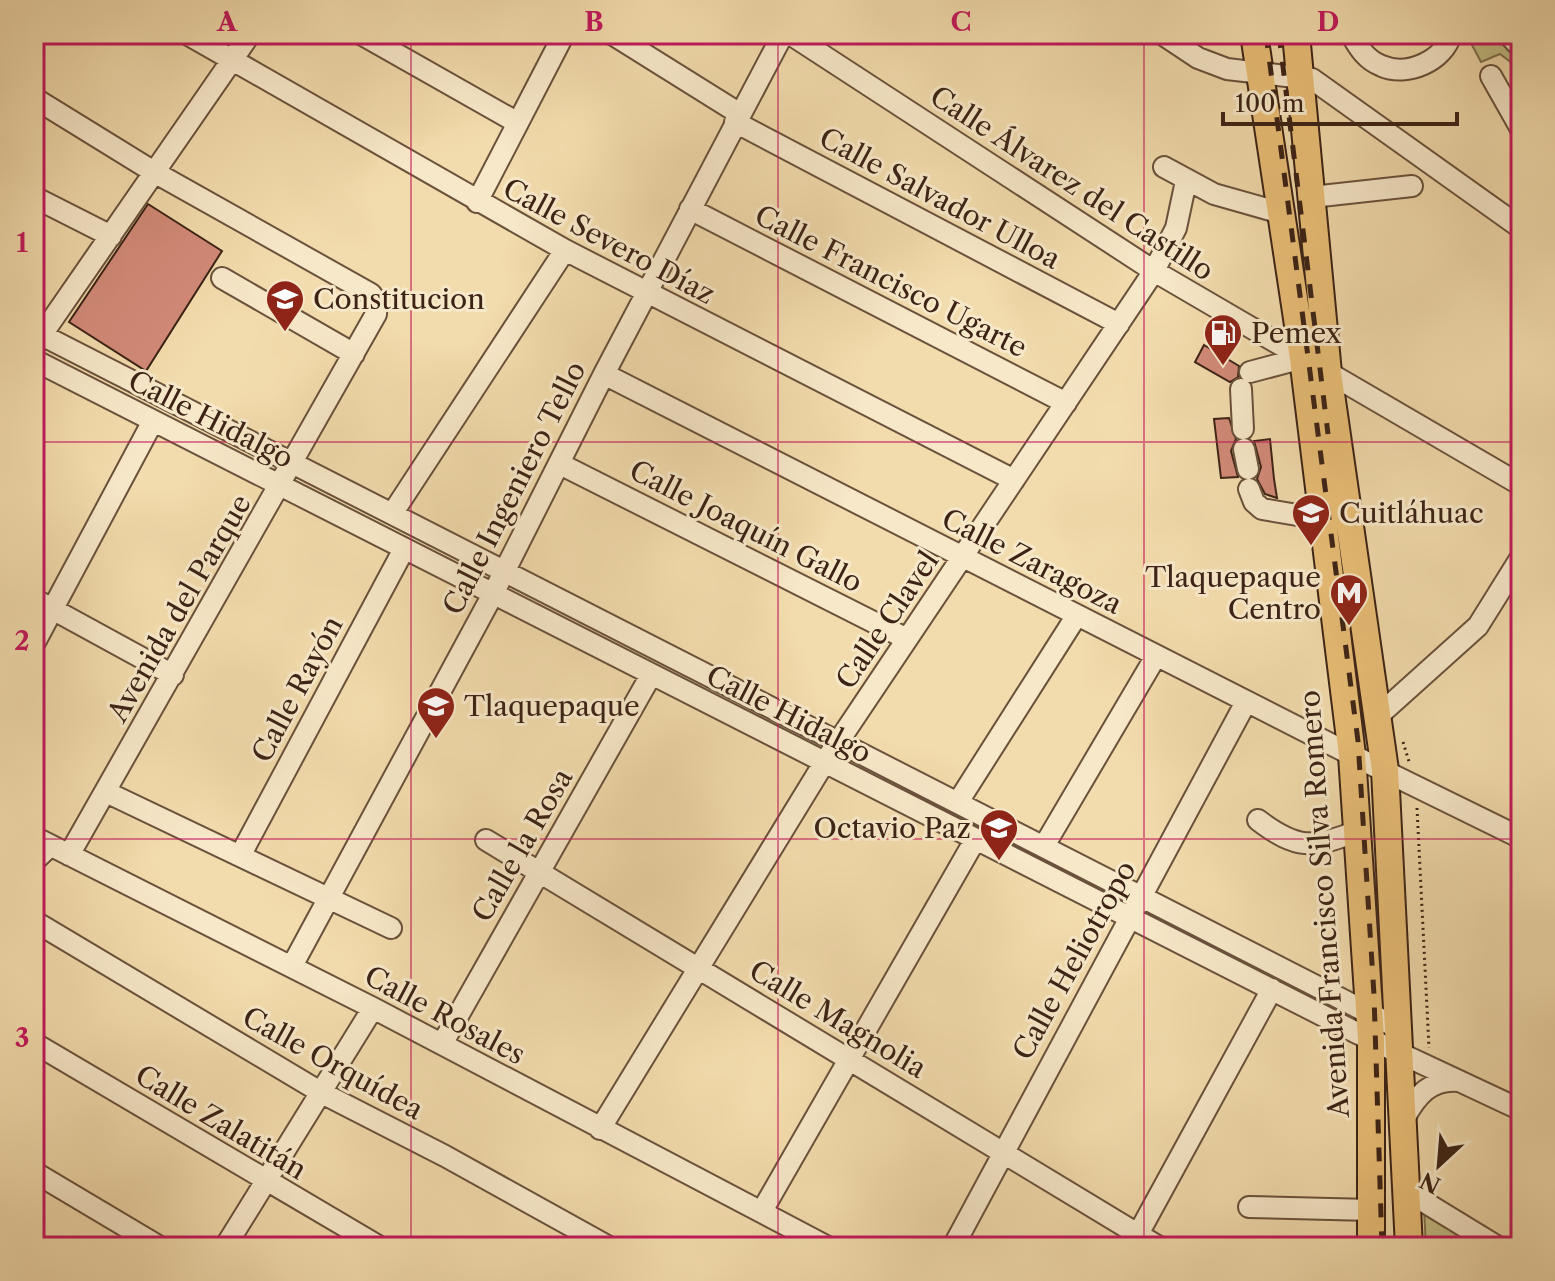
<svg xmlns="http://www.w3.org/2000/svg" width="1555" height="1281" font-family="'Libre Caslon Text',serif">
  <rect width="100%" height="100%" fill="#f2dbac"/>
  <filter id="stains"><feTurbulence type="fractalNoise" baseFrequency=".0025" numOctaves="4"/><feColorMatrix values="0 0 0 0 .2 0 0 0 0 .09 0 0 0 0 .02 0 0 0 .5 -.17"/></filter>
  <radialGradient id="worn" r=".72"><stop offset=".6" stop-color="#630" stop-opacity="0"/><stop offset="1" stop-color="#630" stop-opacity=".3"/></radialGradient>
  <path fill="#c2be84" stroke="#7f704d" stroke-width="2" d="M1472 34H1521V70L1500 54 1481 62 1472 45Z
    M1424 1208 1487 1247H1426Z"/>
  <path fill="#d28a78" stroke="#3c2316" stroke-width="2" d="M148 204 222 251 146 371 69 322Z
    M1204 345 1239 366 1238 377 1230 382 1195 362Z
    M1229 418 1236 439 1231 451 1238 477 1221 478 1214 419Z
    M1270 439 1274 479 1277 498 1265 494 1257 479 1261 467 1254 441Z"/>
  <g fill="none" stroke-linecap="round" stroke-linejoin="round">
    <defs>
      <path id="minor" d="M187 34 565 250 1014 480
        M361 34 518 123
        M612 34 740 114
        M790 34 1154 271 1521 485
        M1162 34 1198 58 1227 69 1312 79 1521 228
        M1351 34C1359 48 1366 60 1382 66 1407 77 1444 61 1451 34
        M1508 34 1521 48
        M1491 76 1521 129
        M34 98 154 172 371 294 377 303 376 314 69 855
        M735 122 1119 324
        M1164 167 1214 194 1281 213
        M34 197 111 236
        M1312 197 1412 186
        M477 202 564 34
        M690 209 1066 403
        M222 278 354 354
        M34 331 1400 1029
        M34 346 250 34
        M34 360 1359 1034 1521 1110
        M1250 372 1303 358
        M604 374 1352 755 1521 838
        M1241 389 1243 429
        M1244 449 1248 469
        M560 464 907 639
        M1249 489 1254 502 1262 509 1321 519
        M392 514 565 250
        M34 599 173 675
        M34 644 153 421
        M1379 715 1478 626 1521 557
        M106 792 391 928
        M958 802 1077 615
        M1258 820C1296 849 1313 849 1357 831
        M34 837 373 1008 828 1247
        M486 840 1159 1247
        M1044 846 1156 656
        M240 856 404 549
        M34 861 50 846
        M34 921 322 1093 445 1156 609 1247
        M292 966 493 594 604 374 783 34
        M34 1043 380 1247
        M442 1044 651 675
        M1404 1119C1416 1096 1431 1078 1459 1081
        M600 1129 824 763 1154 271 1176 228 1186 181
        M34 1172 160 1247
        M1408 1192 1498 1247
        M1249 1207 1371 1210
        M762 1211 975 840
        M225 1247 373 1008
        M953 1247 1246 702
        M1131 1247 1272 989"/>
      <path id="major" d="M1254 34 1303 358 1352 755 1371 1039V1247
        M1296 34 1328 373 1385 770 1409 1247"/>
    </defs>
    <use href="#minor" stroke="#6a513c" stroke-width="24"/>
    <use href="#major" stroke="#3c2316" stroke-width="30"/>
    <path stroke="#3c2316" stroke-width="3" stroke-dasharray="2 4" stroke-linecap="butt" d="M1403 742 1410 765
      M1417 808 1429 1048"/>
    <use href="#minor" stroke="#f7e8c9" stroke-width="20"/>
    <use href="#major" stroke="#e9be76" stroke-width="26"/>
    <path stroke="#3c2316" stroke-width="5" stroke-dasharray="14 14" stroke-linecap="butt" d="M1266 34 1358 741 1374 995 1382 1247
      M1279 34 1328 434"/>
  </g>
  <path fill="none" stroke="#c2185b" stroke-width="2" stroke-opacity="0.55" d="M411 34V1247M778 34V1247M1144 34V1247M34 442H1521M34 839H1521"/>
  <defs>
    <symbol id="school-pin" viewBox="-11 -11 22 30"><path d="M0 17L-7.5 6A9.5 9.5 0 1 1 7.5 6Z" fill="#8f2418" stroke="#f7e8c9"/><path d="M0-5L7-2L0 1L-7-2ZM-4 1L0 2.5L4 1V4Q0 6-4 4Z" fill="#fff"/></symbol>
    <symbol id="fuel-pin" viewBox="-11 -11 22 30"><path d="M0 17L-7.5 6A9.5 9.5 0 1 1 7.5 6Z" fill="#8f2418" stroke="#f7e8c9"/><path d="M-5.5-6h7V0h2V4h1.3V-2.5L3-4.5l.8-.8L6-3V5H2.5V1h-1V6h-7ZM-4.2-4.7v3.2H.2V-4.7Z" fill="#fff"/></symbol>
    <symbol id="metro-pin" viewBox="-11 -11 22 30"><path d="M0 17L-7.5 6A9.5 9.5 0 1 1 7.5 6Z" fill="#8f2418" stroke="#f7e8c9"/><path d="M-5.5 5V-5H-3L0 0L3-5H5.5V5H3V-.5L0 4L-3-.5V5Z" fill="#fff"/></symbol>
  </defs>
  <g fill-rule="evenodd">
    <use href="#school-pin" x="263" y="277" width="44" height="60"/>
    <use href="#fuel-pin" x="1201" y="311" width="44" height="60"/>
    <use href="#school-pin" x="1289" y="491" width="44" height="60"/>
    <use href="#metro-pin" x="1327" y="571" width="44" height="60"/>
    <use href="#school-pin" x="414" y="684" width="44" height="60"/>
    <use href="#school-pin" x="977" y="806" width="44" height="60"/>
  </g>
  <g text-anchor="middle" stroke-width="6" stroke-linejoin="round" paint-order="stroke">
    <g font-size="28" fill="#3c2316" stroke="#f7e8c9">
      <text transform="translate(1072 183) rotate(33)" y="10">Calle Álvarez del Castillo</text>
      <text transform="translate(940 198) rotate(28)" y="10">Calle Salvador Ulloa</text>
      <text transform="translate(609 241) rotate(28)" y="10">Calle Severo Díaz</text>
      <text transform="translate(891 281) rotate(27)" y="10">Calle Francisco Ugarte</text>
      <text transform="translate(211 419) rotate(27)" y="10">Calle Hidalgo</text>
      <text transform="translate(514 488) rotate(-63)" y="10">Calle Ingeniero Tello</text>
      <text transform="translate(746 526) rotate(27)" y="10">Calle Joaquín Gallo</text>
      <text transform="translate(1032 561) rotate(27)" y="10">Calle Zaragoza</text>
      <text transform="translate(179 608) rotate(-60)" y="10">Avenida del Parque</text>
      <text transform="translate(887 620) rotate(-56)" y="10">Calle Clavel</text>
      <text transform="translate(297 689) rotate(-62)" y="10">Calle Rayón</text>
      <text transform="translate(789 714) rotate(27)" y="10">Calle Hidalgo</text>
      <text transform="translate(522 845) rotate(-60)" y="10">Calle la Rosa</text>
      <text transform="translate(1324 904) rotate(-94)" y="10">Avenida Francisco Silva Romero</text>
      <text transform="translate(1074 960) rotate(-61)" y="10">Calle Heliotropo</text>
      <text transform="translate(445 1015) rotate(28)" y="10">Calle Rosales</text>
      <text transform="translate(838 1019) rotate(31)" y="10">Calle Magnolia</text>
      <text transform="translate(333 1063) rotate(29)" y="10">Calle Orquídea</text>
      <text transform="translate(221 1122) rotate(31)" y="10">Calle Zalatitán</text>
    </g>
    <g font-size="28" fill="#3c2316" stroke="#f7e8c9" text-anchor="start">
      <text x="313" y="309">Constitucion</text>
      <text x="1251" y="343">Pemex</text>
      <text x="1339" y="523">Cuitláhuac</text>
      <text x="1321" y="587" text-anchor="end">Tlaquepaque<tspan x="1321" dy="32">Centro</tspan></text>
      <text x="464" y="716">Tlaquepaque</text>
      <text x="971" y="838" text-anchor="end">Octavio Paz</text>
    </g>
  </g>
  <rect width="1555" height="1281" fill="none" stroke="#f2dbac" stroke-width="88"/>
  <g transform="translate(1439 1165) rotate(206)" stroke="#f7e8c9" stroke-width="6" paint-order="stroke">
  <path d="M0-6L14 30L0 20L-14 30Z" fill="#3c2316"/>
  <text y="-12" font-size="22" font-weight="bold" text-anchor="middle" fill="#3c2316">N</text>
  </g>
  <path d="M1223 112v12h234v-12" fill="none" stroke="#3c2316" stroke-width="4"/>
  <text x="1235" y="112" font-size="24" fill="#3c2316" stroke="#f7e8c9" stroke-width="6" paint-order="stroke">100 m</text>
  <rect x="44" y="44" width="1467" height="1193" fill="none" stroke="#c2185b" stroke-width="3"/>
  <g font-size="26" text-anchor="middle" font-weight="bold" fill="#c2185b">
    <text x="227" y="31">A</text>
    <text x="594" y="31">B</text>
    <text x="961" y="31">C</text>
    <text x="1328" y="31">D</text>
    <text x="22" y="252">1</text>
    <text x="22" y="650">2</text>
    <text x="22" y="1047">3</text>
  </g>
  <rect width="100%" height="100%" filter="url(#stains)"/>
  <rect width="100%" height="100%" fill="url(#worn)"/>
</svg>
